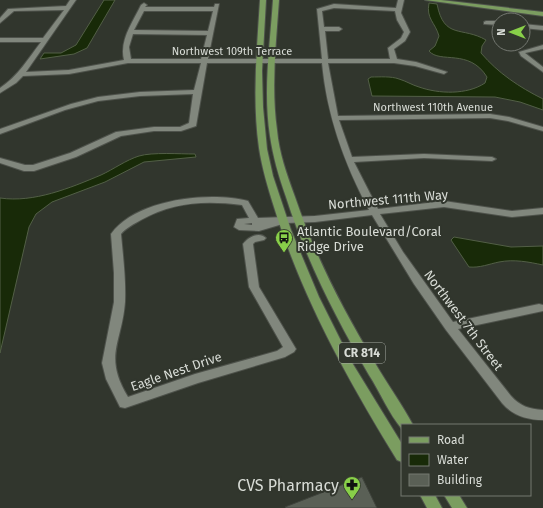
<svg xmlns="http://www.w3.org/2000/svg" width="543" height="508" font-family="'Fira Sans',sans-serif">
  <rect width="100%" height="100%" fill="#31362d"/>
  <path fill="#182a08" stroke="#525f46" d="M104 0H115L87 48 74 54 40 59 44 53H61L76 45Z
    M429 3 437 4C444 40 462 26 486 40L482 46 481 53C498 73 519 87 543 99V110L520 102 495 97 372 96 368 79 371 77C380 77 391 76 399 79 406 81 412 85 419 87 439 94 467 95 485 83L487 77C469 48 440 64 429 51L435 46 439 36C435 22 426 19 429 3Z
    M195 154 196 157 144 162 105 182 52 202 36 214 29 227 0 353V198C34 203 70 188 101 175 114 169 126 160 139 156 152 152 180 154 195 154Z
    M454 237 511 247 543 246V265C529 262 514 259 499 262 489 264 480 268 469 267L451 240Z"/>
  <path fill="#5a6056" stroke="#3f433c" d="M362 477 377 508H286L285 507Z"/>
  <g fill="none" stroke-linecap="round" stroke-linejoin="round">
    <defs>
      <path id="minor" d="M70 0H76L26 72 69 70 124 60C119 40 133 22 141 5L144 3 147 5 145 7H214L215 4H219L208 59H322L317 9 334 4 396 8 398 0H404L401 13 410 32 405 41 394 49 397 59 416 62 447 72 444 74 415 66 394 63H328L338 116 490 114 509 117 543 127V131L508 121 490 118 339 120 352 157 424 154 492 157 496 159 492 161 424 158 354 162 378 209 444 201 512 211 543 208V214L512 217 444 207 380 214 403 252 453 322 539 304 543 305V311L458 329 511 396C520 406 529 409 543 410V420C527 420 512 415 502 403L446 330 414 284 372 215 315 222 286 223 259 231 239 230 234 227 237 219 249 218 242 205C205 200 173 202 141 220 134 224 126 228 121 234 123 257 126 279 125 302 122 343 103 356 128 397L195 374 277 351 283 347 249 287 243 244C248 237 259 231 266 238L264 240 255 242 253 244 259 287 296 349 294 352 285 357 198 383 125 408 120 407 106 379 102 363 114 302V273L111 234C136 199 209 191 248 201L258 218 315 216 369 210C344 163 327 116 322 63H207L196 126 181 131H154L121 136 76 157 34 171H24L0 163V158L25 165H33L70 153 116 132 154 127H180L189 123 193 94 140 96 98 101 65 110 0 134V129L71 104 98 97 140 92 194 90 201 63H128L69 74 23 76 16 83 0 93V88C18 76 28 59 41 42H0V38H43L64 10 14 11 0 23V18L8 9 66 6ZM334 8 395 11 397 20 404 32 401 38 388 48 390 59H328L325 31H339L342 29 339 27H324L322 11ZM144 11H213L208 31 134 30ZM133 34 207 35 201 59H131L129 47ZM252 223V225L244 224Z
        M486 21H499V25L484 24V22Z
        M523 24 543 26V30L523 28Z
        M543 45V49L525 53 543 67V72L521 56 519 52Z"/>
      <path id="major" d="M260 0H266L262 71 263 107 267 149 273 176 291 230 319 297 351 361 402 444V462L397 460C348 380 302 298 274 207 268 188 262 168 259 148 252 99 257 49 260 0Z
        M273 0H279C276 43 271 87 277 130 279 153 287 175 295 197 315 256 343 310 375 363 387 384 402 404 413 425H402V429C389 414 380 392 369 375 336 318 306 260 286 197 279 177 273 157 270 136 263 91 270 45 273 0Z
        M425 0H441L543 12V16Z
        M420 495H435L442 508H427Z
        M444 495H459L467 508H452Z"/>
    </defs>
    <use href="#minor" stroke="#4e524b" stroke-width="2"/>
    <use href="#major" stroke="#4e524b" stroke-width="2"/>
    <use href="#minor" fill="#81877d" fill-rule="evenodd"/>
    <use href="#major" fill="#7b9d60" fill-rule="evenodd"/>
  </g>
  <defs>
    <symbol id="bus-pin" viewBox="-11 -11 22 30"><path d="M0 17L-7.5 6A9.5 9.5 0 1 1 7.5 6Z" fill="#88cf49" stroke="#31362d"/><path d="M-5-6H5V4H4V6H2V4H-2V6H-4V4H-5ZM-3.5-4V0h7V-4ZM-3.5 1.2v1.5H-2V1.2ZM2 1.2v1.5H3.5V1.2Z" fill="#111"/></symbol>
    <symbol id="pharmacy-pin" viewBox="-11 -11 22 30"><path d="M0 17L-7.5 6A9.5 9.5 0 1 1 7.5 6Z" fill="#88cf49" stroke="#31362d"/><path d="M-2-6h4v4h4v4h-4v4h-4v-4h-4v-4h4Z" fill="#111"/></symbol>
  </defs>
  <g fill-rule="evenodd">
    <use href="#bus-pin" x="274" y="228" width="20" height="27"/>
    <use href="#pharmacy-pin" x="342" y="475" width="20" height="27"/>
  </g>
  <g text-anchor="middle" stroke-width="4" stroke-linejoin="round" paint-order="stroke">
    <g font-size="11" fill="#d8dcd6" stroke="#31362d">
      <text x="232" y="55">Northwest 109th Terrace</text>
      <text x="433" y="111">Northwest 110th Avenue</text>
    </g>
    <rect fill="#31362d" stroke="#a6aaa3" stroke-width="1" x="339" y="343" width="46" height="20" rx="3"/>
    <g font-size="12" font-weight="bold" fill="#d8dcd6">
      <text x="362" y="357">CR 814</text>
    </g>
    <g font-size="13" fill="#d8dcd6" stroke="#31362d">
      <text transform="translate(388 199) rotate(-5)" y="5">Northwest 111th Way</text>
      <text transform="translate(464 320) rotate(53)" y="5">Northwest 7th Street</text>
      <text transform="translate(176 371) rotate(-19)" y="5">Eagle Nest Drive</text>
    </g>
    <g font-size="13" fill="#d8dcd6" stroke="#31362d" text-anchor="start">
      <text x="297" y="236">Atlantic Boulevard/Coral<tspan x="297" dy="15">Ridge Drive</tspan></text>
    </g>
    <g font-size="16" fill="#d8dcd6" stroke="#31362d" text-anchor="end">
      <text x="339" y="491">CVS Pharmacy</text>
    </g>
  </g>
  <rect x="401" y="424" width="130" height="72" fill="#31362d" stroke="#747871"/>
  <rect x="409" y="437" width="20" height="6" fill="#7b9d60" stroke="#747871"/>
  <text x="437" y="444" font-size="12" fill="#d8dcd6">Road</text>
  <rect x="409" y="454" width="20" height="12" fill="#182a08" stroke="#747871"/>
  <text x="437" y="464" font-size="12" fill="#d8dcd6">Water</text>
  <rect x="409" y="474" width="20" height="12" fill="#5a6056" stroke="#747871"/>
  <text x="437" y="484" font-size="12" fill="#d8dcd6">Building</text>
  <g transform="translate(511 32) rotate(270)"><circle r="19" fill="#31362d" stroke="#747871"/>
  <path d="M0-3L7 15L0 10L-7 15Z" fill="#88cf49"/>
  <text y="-6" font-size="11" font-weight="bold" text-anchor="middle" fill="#d8dcd6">N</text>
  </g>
</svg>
